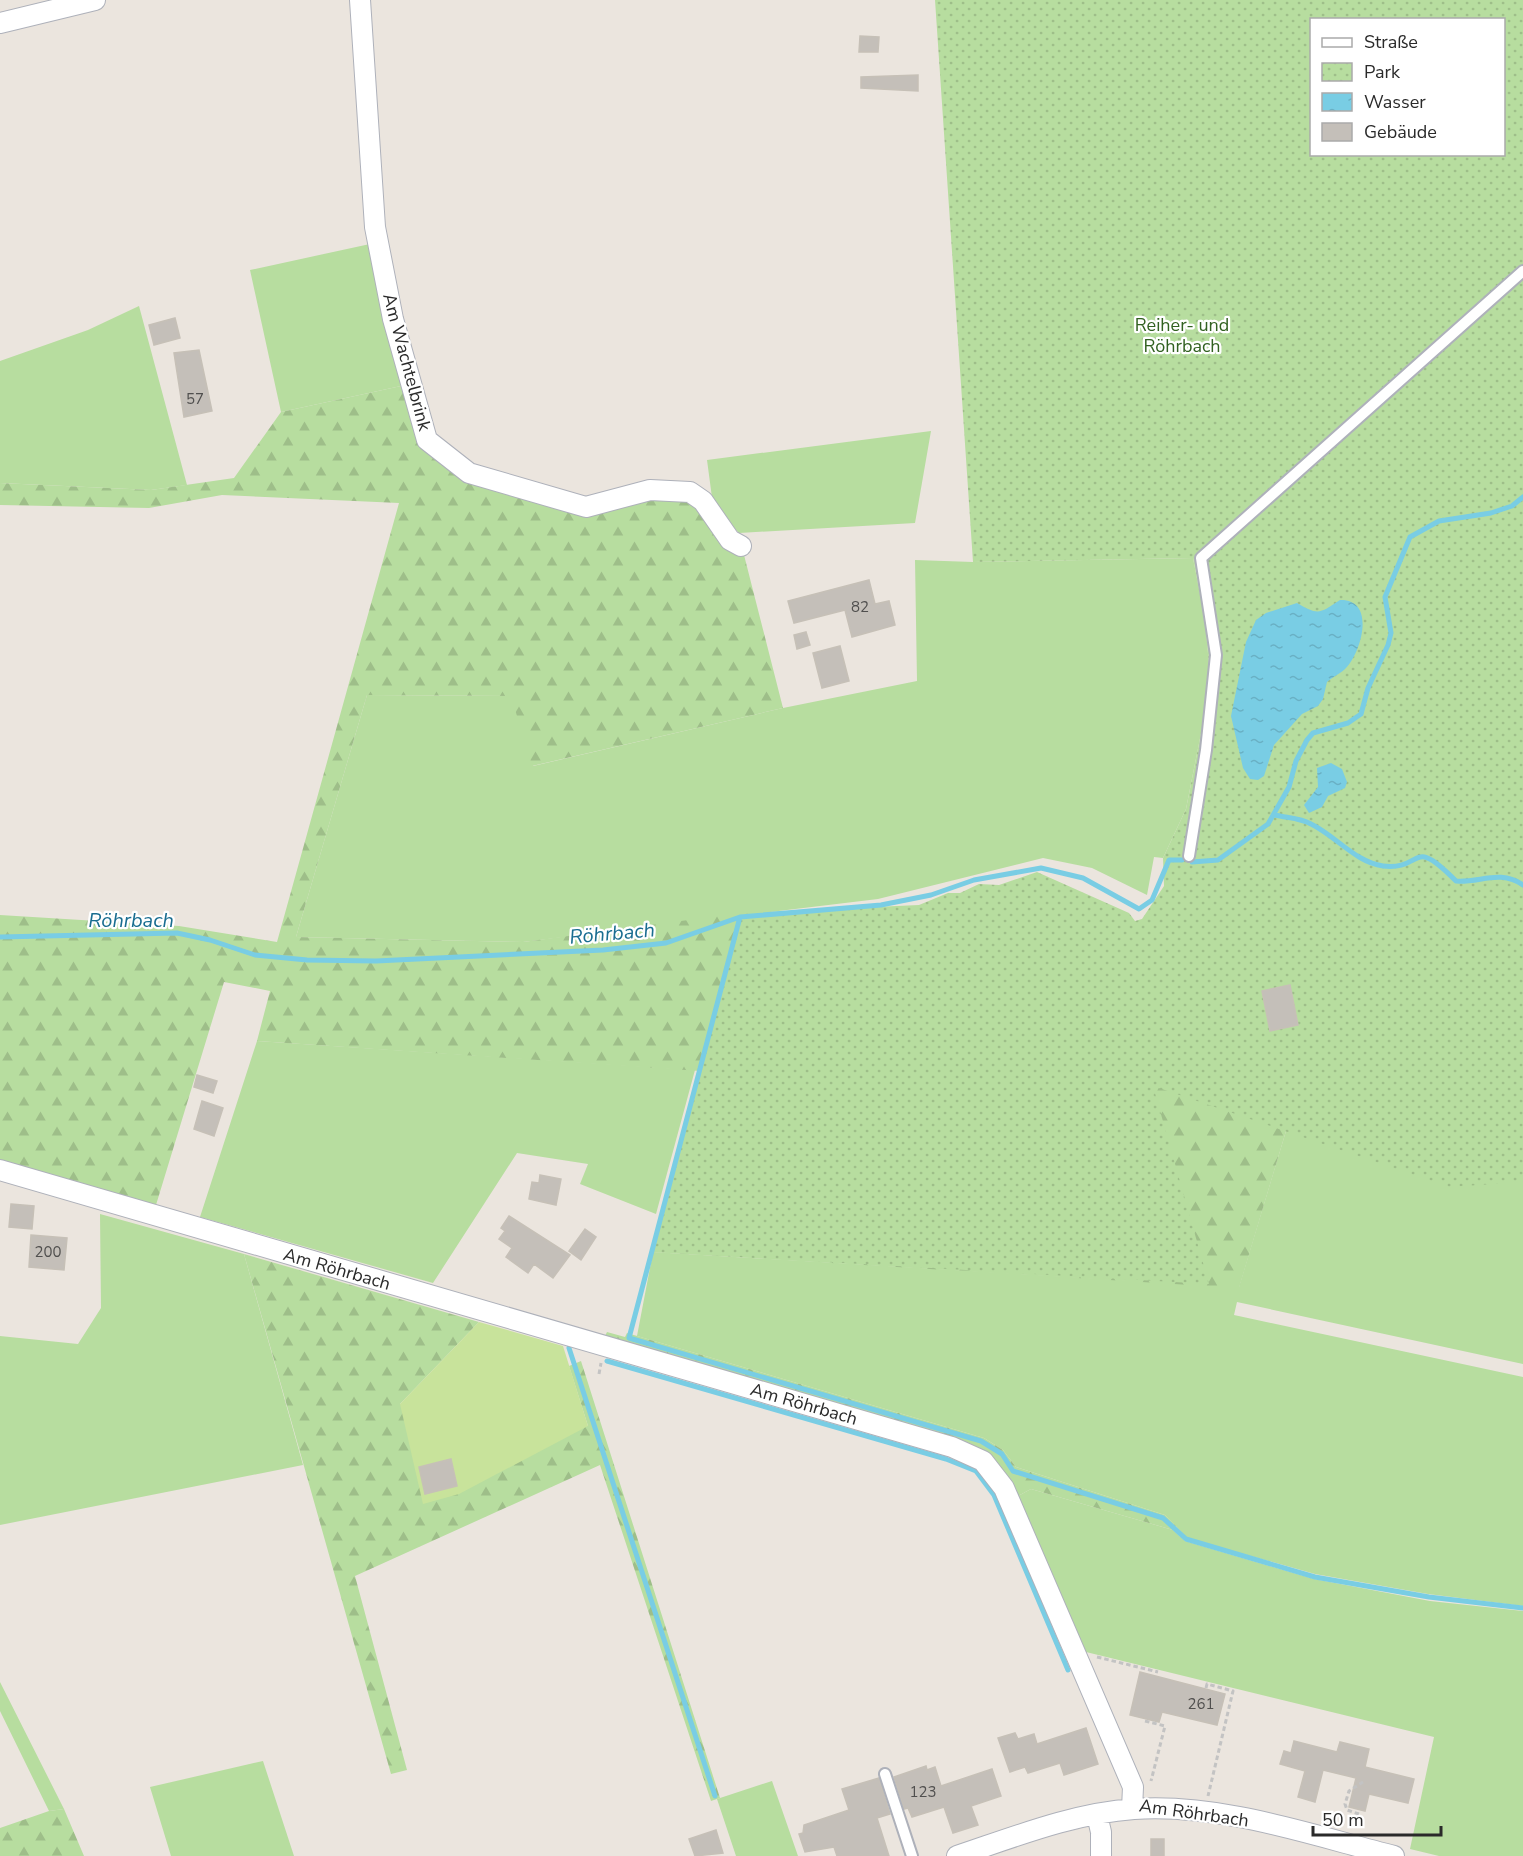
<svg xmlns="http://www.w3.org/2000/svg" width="1523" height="1856" font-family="'Nunito Sans',sans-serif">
  <defs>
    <pattern id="forest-firs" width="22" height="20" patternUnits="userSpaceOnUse" patternTransform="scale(1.5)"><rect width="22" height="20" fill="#b7dd9f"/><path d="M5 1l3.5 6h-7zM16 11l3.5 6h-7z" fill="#9ebe89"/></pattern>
    <pattern id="park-dots" width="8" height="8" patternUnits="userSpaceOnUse" patternTransform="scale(1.5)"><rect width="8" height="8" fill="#b7dd9f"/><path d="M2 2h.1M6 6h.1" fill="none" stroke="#9ebe89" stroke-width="1.8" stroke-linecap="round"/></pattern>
    <pattern id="water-ripples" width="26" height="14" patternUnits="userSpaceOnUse" patternTransform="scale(1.5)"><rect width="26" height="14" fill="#79cde4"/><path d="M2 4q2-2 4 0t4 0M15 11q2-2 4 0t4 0" fill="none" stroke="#69b0c4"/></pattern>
  </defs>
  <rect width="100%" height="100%" fill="#ebe5de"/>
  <path fill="#b7dd9f" d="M370 244 401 386 281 412 250 270Z
    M139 306 187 485 151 490 0 483V361L88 330Z
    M931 431 915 523 739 533 713 505 707 460Z
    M1523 503V1364L1237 1302 1234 1315 1523 1377V1606L1428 1594 1315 1574 1187 1538 1165 1515 1016 1467 1003 1450 984 1438 637 1336 653 1252 1239 1287 1286 1131Z
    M1193 558 1205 620 1209 664 1206 708 1186 809 1163 858 1154 857 1147 895 1092 868 1043 858 878 899 523 942 296 937 367 695 512 696 533 766 783 708 917 681 915 560 973 562Z
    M257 1041 695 1070 656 1214 580 1184 588 1164 517 1153 433 1283 200 1217Z
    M100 1214 244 1254 303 1465 0 1525V1336L78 1344 101 1308Z
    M1031 1489 1173 1530 1185 1541 1314 1579 1430 1601 1523 1611V1856H1439L1410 1849 1434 1737 1086 1652 1018 1496Z
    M0 1682 64 1809 49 1811 0 1711Z
    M263 1761 294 1856H171L150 1787Z
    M772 1781 798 1856H736L717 1799Z"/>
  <path fill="url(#forest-firs)" d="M401 386 420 443 586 513 649 496 687 497 743 551 783 708 532 766 511 696 367 695 296 937 523 942 741 913 740 919 1286 1131 1239 1288 653 1252 700 1071 257 1041 270 991 224 982 156 1205 0 1160V915L179 926 277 942 399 503 222 495 149 508 0 505V483L151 490 234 478 281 412Z
    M244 1254 479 1322 400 1404 588 1426 569 1366 581 1361 720 1798 711 1801 600 1465 355 1576 407 1770 391 1774Z
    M607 1332 625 1337 627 1333 984 1438 1003 1450 1016 1467 1165 1515 1176 1526 1173 1530 1031 1489 1018 1496 988 1455 604 1338Z
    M64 1809 84 1856H0V1828L49 1811Z"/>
  <path fill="url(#park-dots)" fill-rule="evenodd" d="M935 0H1523V1182L1449 1187 1153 1086 1209 1284 653 1252 741 913 919 905 948 893H960L979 884 999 885 1037 872 1129 913 1135 921 1142 919 1164 886 1163 858 1186 809 1206 708 1209 664 1205 620 1193 558 973 562ZM1312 20H1504V154H1312Z"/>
  <path fill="#c8e39b" d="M479 1322 563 1346 588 1426 459 1494 423 1504 400 1404Z"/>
  <path fill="url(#water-ripples)" d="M1340 600C1376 599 1362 651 1346 668 1342 673 1332 677 1327 682L1323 699 1318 706 1302 714 1274 745 1264 776 1258 780 1250 779 1243 768 1231 716 1246 642 1256 620 1266 613 1297 603C1319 616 1320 613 1340 600Z
    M1331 763 1342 769 1347 782 1345 788 1328 796 1322 807 1309 813 1304 805 1318 787 1317 768Z"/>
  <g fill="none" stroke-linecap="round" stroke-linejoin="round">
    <path stroke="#79cde4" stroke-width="5" d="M1275 815C1287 818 1300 818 1311 824 1336 836 1355 862 1383 866 1424 871 1410 834 1456 881 1480 883 1500 869 1523 885
      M1192 862 1218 860 1268 824 1289 787 1296 761 1307 740 1313 733 1348 723 1361 714 1368 688 1388 645 1391 633 1385 597 1410 537 1439 521 1491 513 1512 506 1523 497
      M740 917 629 1338 981 1441 1002 1454 1013 1471 1163 1518 1186 1539 1315 1577 1429 1597 1523 1608
      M0 937 177 933 210 940 255 955 307 960 376 961 603 950 666 943 740 917 881 905 931 895 974 880 1041 868 1083 878 1139 909 1152 900 1169 860H1182
      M569 1348 715 1796
      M607 1361 946 1459 976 1471 994 1495 1068 1670"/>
  </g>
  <path fill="#c4bfb9" stroke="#c6c0b7" stroke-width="1.5" d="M860 36 879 37 878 52H859Z
    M918 75V91L861 88V77Z
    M175 318 180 338 154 345 149 325Z
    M199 350 212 411 184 417 174 353Z
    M869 580 875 604 889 601 895 625 852 637 845 610 794 623 788 601Z
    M806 632 810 645 797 649 794 635Z
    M840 646 849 681 822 688 813 653Z
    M1290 985 1298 1025 1270 1031 1262 991Z
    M197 1075 217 1081 213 1093 194 1087Z
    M202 1101 223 1108 214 1136 194 1129Z
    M540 1175 561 1179 556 1205 529 1199 532 1182 539 1183Z
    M11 1204 34 1206 32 1229 9 1227Z
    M509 1216 570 1255 553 1278 534 1264 528 1273 506 1257 512 1248 499 1239 505 1231 501 1228Z
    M585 1229 596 1237 581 1260 569 1251Z
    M31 1235 67 1238 64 1270 29 1267Z
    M451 1459 457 1486 425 1494 419 1467Z
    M1140 1672 1225 1694 1217 1725 1162 1712 1159 1722 1130 1715Z
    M1086 1728 1098 1764 1064 1775 1060 1763 1028 1773 1025 1767 1010 1772 998 1738 1015 1733 1018 1739 1034 1734 1037 1744Z
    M1294 1741 1337 1752 1340 1742 1369 1749 1365 1767 1414 1779 1408 1803 1369 1794 1365 1811 1349 1807 1356 1778 1323 1770 1315 1802 1298 1797 1305 1771 1280 1764 1284 1751 1291 1753Z
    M926 1766 927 1770 935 1767 941 1786 992 1769 1001 1796 971 1806 978 1825 953 1833 944 1807 912 1817 908 1808 904 1809 894 1777Z
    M879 1778 890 1814 877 1818 889 1856H837L834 1847 805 1852 799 1834 803 1833 804 1825 849 1810 842 1789Z
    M716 1830 723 1853 695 1856 689 1839Z
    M1151 1839H1164V1856H1151Z"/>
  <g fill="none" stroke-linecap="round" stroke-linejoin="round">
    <defs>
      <path id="service" d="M1189 856 1206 750 1216 655 1201 558 1523 271
        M885 1774 912 1856"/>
      <path id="minor" d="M360 0 375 227 393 319 427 440 469 473 586 507 650 490 690 492 703 501 730 540 741 546
        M0 23 95 0
        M0 1170 952 1447 983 1461 1004 1488 1133 1787 1132 1809
        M1097 1815 1101 1832V1856
        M957 1856C1014 1837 1074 1813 1134 1809 1221 1803 1311 1835 1394 1856"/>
    </defs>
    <use href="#service" stroke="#aeb1ba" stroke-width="14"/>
    <use href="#minor" stroke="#aeb1ba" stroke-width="22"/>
    <path stroke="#c3c3c3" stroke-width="3" stroke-dasharray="4.5 3" stroke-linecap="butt" d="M599 1374 601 1363
      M1097 1657 1158 1672
      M1206 1688 1207 1684 1233 1691 1208 1796
      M1145 1721 1165 1726 1151 1781
      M1359 1814 1347 1810 1345 1804 1349 1791 1363 1782"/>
    <use href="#service" stroke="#fff" stroke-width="10"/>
    <use href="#minor" stroke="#fff" stroke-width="20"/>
  </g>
  <g text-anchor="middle" stroke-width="4.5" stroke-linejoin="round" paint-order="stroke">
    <g font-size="15" fill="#504f4e">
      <text x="195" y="404">57</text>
      <text x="860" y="612">82</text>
      <text x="48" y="1257">200</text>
      <text x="1201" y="1709">261</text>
      <text x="923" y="1797">123</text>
    </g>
    <g font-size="18" fill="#316120" stroke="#fff">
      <text x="1182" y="331">Reiher- und<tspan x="1182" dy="21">Röhrbach</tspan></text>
    </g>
    <g font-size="18" fill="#2a2a2a" stroke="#fff">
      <text transform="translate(407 362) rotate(75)" y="6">Am Wachtelbrink</text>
      <text transform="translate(337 1269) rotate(16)" y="6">Am Röhrbach</text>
      <text transform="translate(804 1404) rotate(16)" y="6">Am Röhrbach</text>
      <text transform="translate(1194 1813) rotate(8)" y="6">Am Röhrbach</text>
    </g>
    <g font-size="20" font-style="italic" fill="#196d90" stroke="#fff">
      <text x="131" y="927">Röhrbach</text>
      <text transform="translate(612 933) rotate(-5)" y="7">Röhrbach</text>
    </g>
  </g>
  <rect x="1310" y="18" width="195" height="138" fill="#ffffff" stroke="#aaaaaa" stroke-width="1.5"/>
  <rect x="1322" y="38" width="30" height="9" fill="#ffffff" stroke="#aaaaaa" stroke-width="1.5"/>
  <text x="1364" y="48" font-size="18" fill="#2a2a2a">Straße</text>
  <rect x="1322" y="63" width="30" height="18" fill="url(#park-dots)" stroke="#aaaaaa" stroke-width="1.5"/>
  <text x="1364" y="78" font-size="18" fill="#2a2a2a">Park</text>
  <rect x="1322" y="93" width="30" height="18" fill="url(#water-ripples)" stroke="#aaaaaa" stroke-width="1.5"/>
  <text x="1364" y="108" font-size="18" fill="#2a2a2a">Wasser</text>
  <rect x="1322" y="123" width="30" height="18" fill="#c4bfb9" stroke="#aaaaaa" stroke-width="1.5"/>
  <text x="1364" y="138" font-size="18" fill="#2a2a2a">Gebäude</text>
  <path d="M1313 1826v9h128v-9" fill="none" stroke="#2a2a2a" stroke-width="3"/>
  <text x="1322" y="1826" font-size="18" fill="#2a2a2a" stroke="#ffffff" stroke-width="4.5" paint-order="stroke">50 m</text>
</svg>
